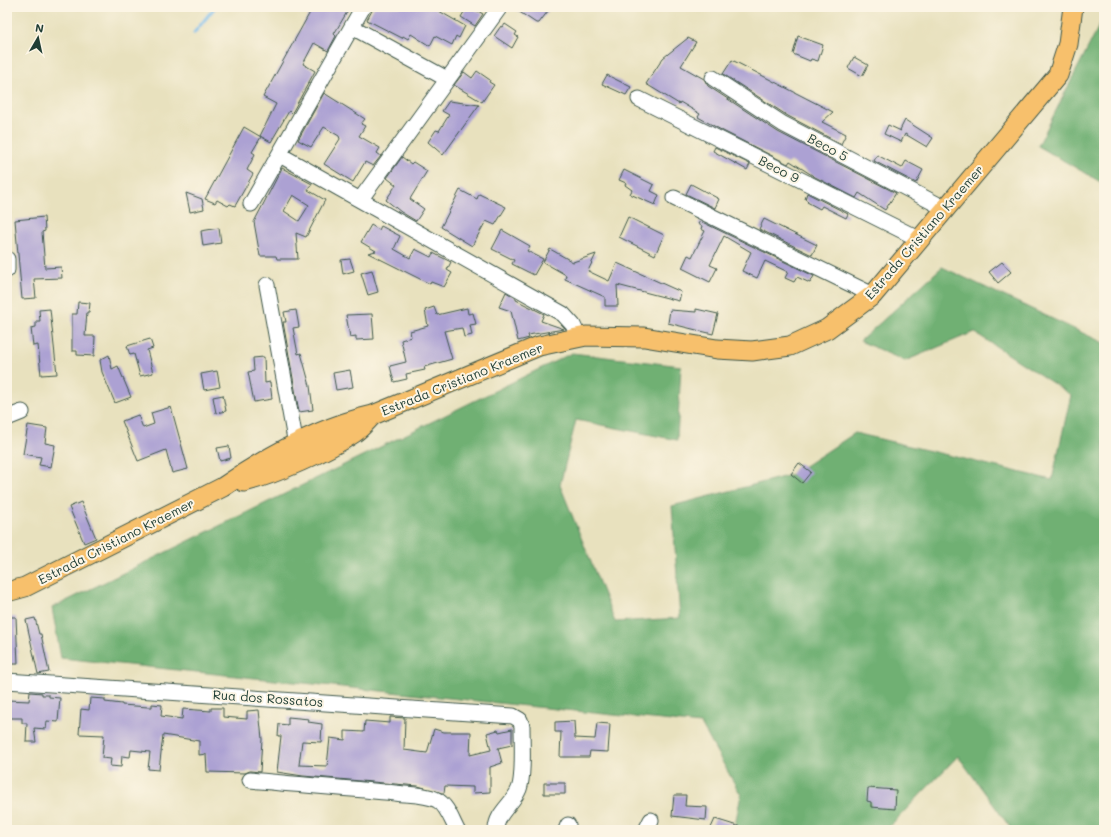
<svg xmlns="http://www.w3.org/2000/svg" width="1111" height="837" font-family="Mali,sans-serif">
  <rect width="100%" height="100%" fill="#fcf5e5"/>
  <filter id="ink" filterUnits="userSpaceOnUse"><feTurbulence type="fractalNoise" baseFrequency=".025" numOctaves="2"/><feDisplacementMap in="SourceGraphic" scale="8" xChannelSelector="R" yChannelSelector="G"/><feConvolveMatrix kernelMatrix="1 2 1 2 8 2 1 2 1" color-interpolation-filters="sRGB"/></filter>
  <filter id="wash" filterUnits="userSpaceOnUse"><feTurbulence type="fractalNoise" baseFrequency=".012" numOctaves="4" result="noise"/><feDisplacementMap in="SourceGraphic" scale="16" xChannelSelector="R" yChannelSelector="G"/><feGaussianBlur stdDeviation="0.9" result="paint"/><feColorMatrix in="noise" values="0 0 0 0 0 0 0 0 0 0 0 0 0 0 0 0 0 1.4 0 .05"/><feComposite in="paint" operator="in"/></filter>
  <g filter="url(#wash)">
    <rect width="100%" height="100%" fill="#e8e1be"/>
    <path fill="#6fb073" stroke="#477654" d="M1103 18 1104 19V184L1038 146Z
      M942 267 1104 343V830H1012L958 756 886 830H734L741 795 701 724 61 658 52 608 572 353 681 366 677 440 576 420 560 485 615 622 680 618 672 506 791 475 855 433 1052 480 1071 395 974 332 905 361 860 341Z"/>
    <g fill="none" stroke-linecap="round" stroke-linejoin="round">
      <path stroke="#74baeb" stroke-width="3.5" d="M194 33 215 7"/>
    </g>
    <g id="blocks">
      <path fill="#aca1d3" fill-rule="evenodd" d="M313 7H350L334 34 336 36 328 51 314 43 303 64 315 71 293 111 291 113 289 111 271 142 260 136 276 104 263 97Z
        M374 7H432L465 26 459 38 456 36 452 45 435 36 430 46 411 34 408 39 403 36 402 38 367 20Z
        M467 7H471L483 14 475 26 461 17Z
        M512 7H551L539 23H536Z
        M505 24 517 32 515 35 518 37 512 48 494 36 501 26 503 27Z
        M798 36 823 45 818 61 811 59 810 61 793 54Z
        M688 38 696 42 681 66 704 79 708 86 778 132 896 193 885 210 859 193 856 198 815 177 790 161 788 164 723 131 698 117 700 114 680 102 679 104 646 84 663 58Z
        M854 57 868 65 862 76 848 68Z
        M732 60 833 112 822 122 846 134 841 144 788 116 723 74Z
        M477 71 490 80 489 82 494 85 482 102 454 85 464 72 472 78Z
        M607 75 631 87 626 95 602 84Z
        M324 93 365 119 361 124 365 126 359 136 380 148 377 153 381 156 373 166 365 162 353 182 324 164 340 139 339 136 324 127 311 147 298 140Z
        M449 101 479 105 443 155 428 142 436 130 439 131 449 115 442 111Z
        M905 120 933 138 927 147 905 134 901 142 884 134 888 125 901 131 900 130Z
        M244 127 261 137 252 152 255 154 247 170 253 174 235 206 230 204 228 206 217 200 215 203 205 199Z
        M715 147 750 164 747 170 713 151Z
        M877 155 902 168 906 161 923 170 916 183 874 161Z
        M402 157 411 164 413 162 427 171 410 199 424 209 416 221 401 212 386 200 396 185 387 178Z
        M282 168 312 184 308 190 325 200 306 237 296 233 298 259H277L276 256H260L254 222ZM293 195 309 205 299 221 284 211Z
        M624 170 654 185 651 191 659 195 655 205 630 194 632 190 625 185 626 183 619 180Z
        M691 184 719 199 715 208 686 194Z
        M460 190 477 199 479 194 506 207 495 225 486 221 472 246 441 227Z
        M186 193 202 199 204 209 190 212Z
        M807 193 848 214 846 218 822 206 820 209 807 202 808 201 805 199Z
        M44 217 45 231 42 232 45 268 61 267 62 278 34 279 36 298 22 299 15 220Z
        M628 217 664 235 655 255 619 237Z
        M764 219 817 245 812 255 759 229Z
        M700 221 814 276 810 283 797 277 794 282 785 278 788 272 765 261 757 278 742 271 751 252 724 236 710 265 717 268 710 282 682 268 688 255 692 257 705 231 701 229 702 226 698 224Z
        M371 225 379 230 381 226 400 236 394 249 410 258 415 249 431 257 433 253 451 262 447 270 452 273 444 287 431 282 430 284 368 253 376 251 361 242Z
        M219 228 221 243 203 246 201 231Z
        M502 230 530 246 527 251 543 259 534 275 512 264 514 260 492 249Z
        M550 249 573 262 596 254 588 271 609 281 617 263 681 292 679 301 617 285 618 306H605V297L565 279 566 275 543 262Z
        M350 259 354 271 343 274 341 260Z
        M1002 262 1011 272 998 283 989 272Z
        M372 270 378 292 368 295 361 273Z
        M506 292 516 298V300L544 314 541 321 564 329 528 335 529 338 518 341 511 311 499 307Z
        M78 302 90 303 89 312H87L85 336H95L94 356 77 355V351H72V314H77Z
        M434 307 437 315 467 308 468 314 473 313 476 324 470 325 472 335 464 337 462 328 444 331 452 359 424 367 425 370 406 374 407 379 394 382 390 366 406 362 401 340 411 337 410 331 428 326 425 310Z
        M50 309 57 374 41 375 38 345 33 346 31 328 36 327V321H40L39 310Z
        M696 309 718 314 713 334 668 323 670 310 696 312Z
        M296 310 299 327 293 328 298 354 301 353 310 386 313 410 299 412 283 322H286L284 312Z
        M372 314 374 339 356 340V336L350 337 346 315Z
        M150 339 153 348 147 350 153 373 140 376 134 354 130 355 127 346Z
        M109 355 112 369 118 366 131 397 115 403 102 372 100 360Z
        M264 357 265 383 270 382 272 399 254 402 248 372 254 371 253 358Z
        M350 370 353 387 336 390 333 373Z
        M217 371 220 387 204 390 201 374Z
        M223 395 226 411 216 413 213 397Z
        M171 407 188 469 172 473 166 450 138 461 122 421 138 415 143 428 154 424 151 413Z
        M28 425 47 428 45 443 55 445 51 467 39 465 41 457 23 454Z
        M229 446 231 458 220 461 217 448Z
        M799 463 811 472 802 483 791 474Z
        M81 502 96 538 84 543 69 507Z
        M7 617H16L18 664H7Z
        M35 618 39 634H41L49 672 38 674 26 620Z
        M30 692 42 693V695H49V697L60 698 58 722 47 721 46 729 34 728 36 742H26L27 723H22V718H7V700L29 701Z
        M90 698 105 699V702L122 704V705L148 707H152V704L162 705 161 716 182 719 183 709 211 711V708H223V717L247 719V711L259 710 262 739 260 772 250 771 245 773 207 772 206 754 199 755V741L163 735 159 770 148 769 150 752 131 750 130 757 122 756 121 767 110 766 111 759 102 758 104 735 79 734 81 709 89 710Z
        M288 717 309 719 308 722 322 724 321 742 302 741 299 765 327 766 330 738 345 740V731L364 732 365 721 390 723V717L405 718 404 750 427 753 434 729 444 732H471L470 755 491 750 487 733 498 730 499 732 512 729V745L498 748 502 763 490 767V792L473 793V787L445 786 444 793H442L418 786 303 776 277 772 281 736H278L279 724 288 725Z
        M574 721 575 738 595 739 597 723 610 724 608 752 590 751 589 757H560L561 732H555V722Z
        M544 783H565V794H544Z
        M868 788 896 790 895 809 871 807V802L867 801Z
        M674 795H686L685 806 707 807 706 820 672 816Z
        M715 819 744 828 743 830H710Z"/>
    </g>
  </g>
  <g filter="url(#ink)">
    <use href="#blocks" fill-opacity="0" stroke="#3d5649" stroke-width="1"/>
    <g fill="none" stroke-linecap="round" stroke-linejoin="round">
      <defs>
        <path id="minor" d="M352 27 447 79
          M713 78 783 124 946 209
          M639 99 919 239
          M280 155 563 314 573 325 579 338
          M674 198 873 295
          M360 200 500 7
          M251 204 363 7
          M7 259V270
          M267 285 296 445 299 453
          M7 418 22 412
          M7 681 513 716 520 720 522 726C522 742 524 776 519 789 513 804 496 813 496 830
          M250 780C298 785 347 788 395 793 408 795 426 794 437 800 447 805 452 821 457 830
          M566 830 568 825
          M646 830 651 820"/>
        <path id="major" d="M244 482C276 474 327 451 354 433 360 429 366 422 372 416
          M7 592 25 587 223 487C268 456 319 427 373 415L539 346 586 336 644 337 717 349 752 351 790 346 827 329 873 295 1058 75 1068 44 1073 7"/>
      </defs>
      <use href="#minor" stroke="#3d5649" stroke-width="17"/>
      <use href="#major" stroke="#3d5649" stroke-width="21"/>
      <use href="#minor" stroke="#fff" stroke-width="15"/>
      <use href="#major" stroke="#f7c06c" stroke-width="19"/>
    </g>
  </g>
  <g text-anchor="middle" stroke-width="4" stroke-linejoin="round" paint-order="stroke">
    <g font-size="13" fill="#1f3d34" stroke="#fcf5e5">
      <text transform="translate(828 147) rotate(28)" y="5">Beco 5</text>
      <text transform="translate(779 169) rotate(27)" y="5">Beco 9</text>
      <text transform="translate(924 232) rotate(-49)" y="5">Estrada Cristiano Kraemer</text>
      <text transform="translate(462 379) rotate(-22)" y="5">Estrada Cristiano Kraemer</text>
      <text transform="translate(116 541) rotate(-27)" y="5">Estrada Cristiano Kraemer</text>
      <text transform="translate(268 698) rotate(4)" y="5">Rua dos Rossatos</text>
    </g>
  </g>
  <rect width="1111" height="837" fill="none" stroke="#fcf5e5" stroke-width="24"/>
  <g transform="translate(38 38) rotate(9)" stroke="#fcf5e5" stroke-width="3" paint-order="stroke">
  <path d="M0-3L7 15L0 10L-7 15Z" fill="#1f3d34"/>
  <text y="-6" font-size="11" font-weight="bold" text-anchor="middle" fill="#1f3d34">N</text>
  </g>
</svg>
